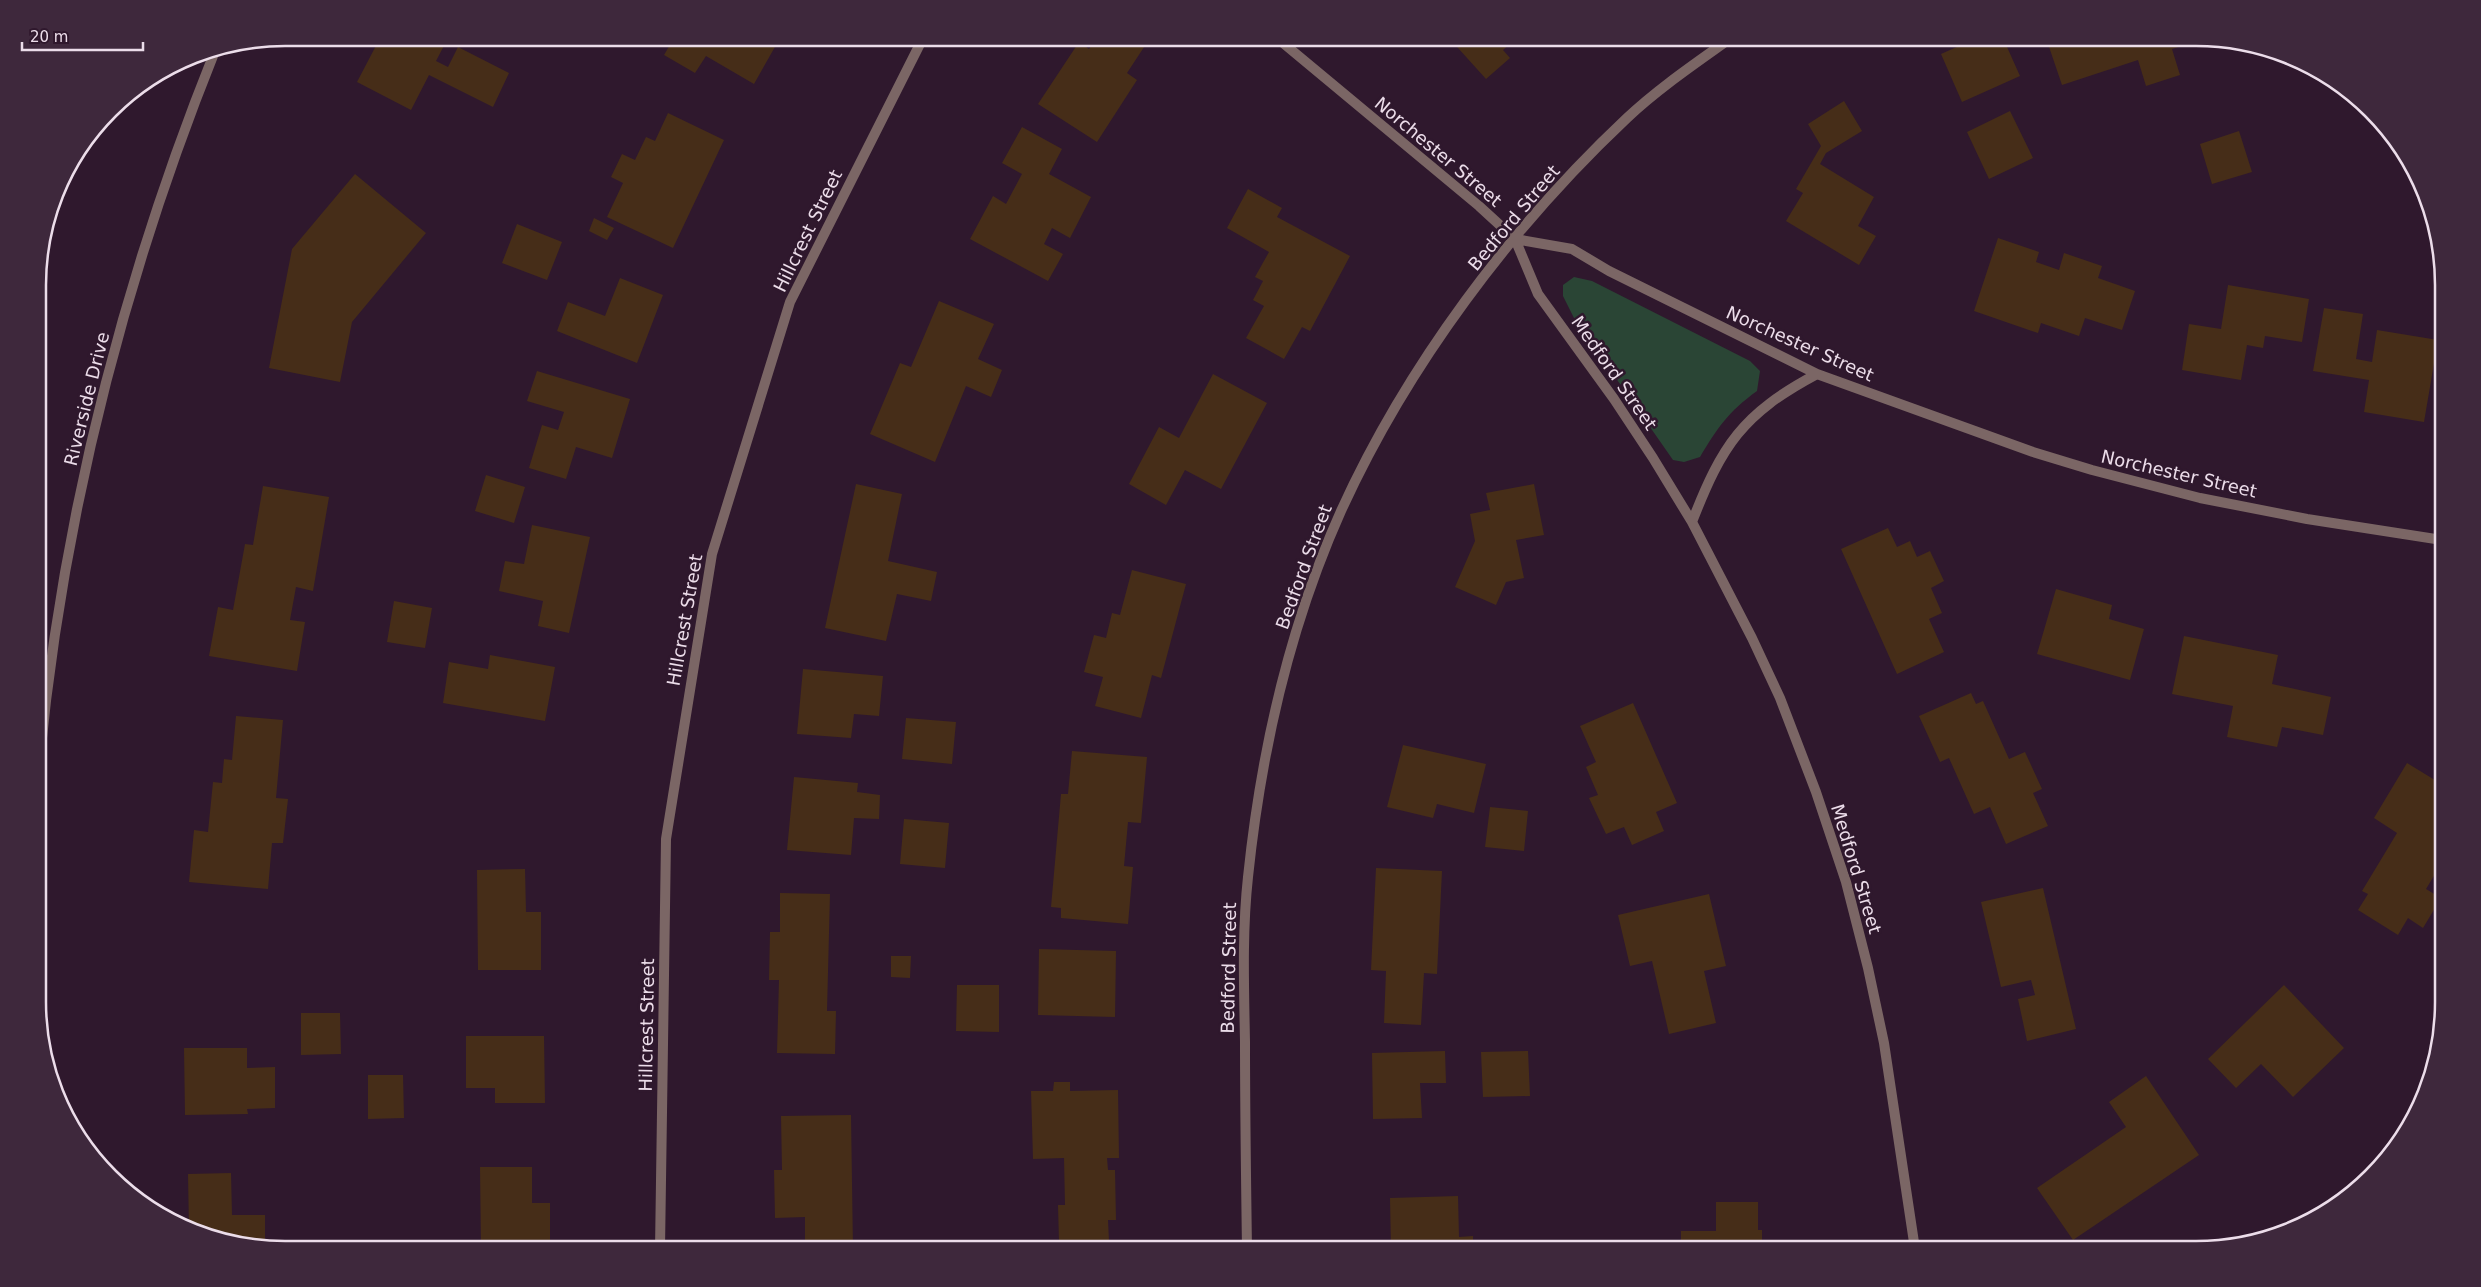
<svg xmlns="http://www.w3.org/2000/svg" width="2481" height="1287" font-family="'DejaVu Sans',sans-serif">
  <rect width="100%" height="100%" fill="#2f182d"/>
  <path fill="#2a4535" d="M1574 277 1592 281 1750 361 1760 371 1757 391C1728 412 1718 427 1700 457L1684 462 1673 460 1574 318 1563 296V285Z"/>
  <path fill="#462d18" d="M380 38H448L436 61 448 67 458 47 509 73 493 107 429 75 411 110 357 82Z
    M674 38H780L754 84 706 56 695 73 664 55Z
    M1096 38H1150L1127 73 1137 80 1097 142 1038 104 1079 42 1089 49Z
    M1449 38H1517L1503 50 1510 58 1486 79Z
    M1977 38H2003L2020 76 1962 102 1941 54Z
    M2046 38H2196L2204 39 2172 49 2180 75 2146 86 2138 60 2062 85Z
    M1844 101 1862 131 1826 153 1820 164 1874 197 1858 226 1876 236 1859 265 1786 221 1803 193 1796 189 1821 146 1808 124Z
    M2010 111 2033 158 1989 179 1967 132Z
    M668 113 724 140 673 248 607 217 623 183 611 177 622 154 635 160 646 137 655 141Z
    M1022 127 1062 149 1049 174 1091 197 1070 238 1052 228 1044 244 1063 254 1048 281 970 239 993 196 1006 204 1022 174 1002 163Z
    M2239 131 2252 172 2212 184 2200 144Z
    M355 174 426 233 352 322 340 382 269 368 292 249Z
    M1248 189 1282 208 1277 217 1350 256 1310 331 1302 327 1284 359 1246 338 1264 306 1253 300 1263 281 1255 277 1269 252 1227 228Z
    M594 218 614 228 607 240 589 231Z
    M517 224 562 242 547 280 502 263Z
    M1998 238 2039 252 2036 262 2059 270 2064 253 2102 266 2098 278 2135 291 2122 330 2085 318 2079 336 2041 323 2038 333 1974 311Z
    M620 278 663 295 637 363 557 331 568 302 605 316Z
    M2228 285 2309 299 2302 342 2265 336 2263 348 2247 345 2241 380 2182 370 2189 324 2221 329Z
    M939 301 994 324 978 359 1002 370 991 397 966 386 935 462 870 434 900 363 911 367Z
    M2324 308 2363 314 2356 359 2372 362 2377 330 2438 340 2424 422 2364 412 2369 380 2313 371Z
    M537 371 630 399 612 458 576 447 566 479 529 468 542 425 558 430 564 412 527 401Z
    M1213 374 1267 403 1221 489 1185 470 1166 505 1129 484 1159 427 1179 438Z
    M486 475 525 487 514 523 475 511Z
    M856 484 902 494 888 561 937 572 931 601 897 594 886 641 825 628Z
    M1534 484 1544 535 1516 540 1524 578 1506 582 1496 605 1455 587 1475 541 1470 514 1490 510 1486 493Z
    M263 486 329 497 313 591 296 587 290 620 305 622 297 671 209 656 218 607 233 610 245 544 253 545Z
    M532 525 590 537 569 633 538 626 543 601 499 591 505 561 524 564Z
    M1888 528 1897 547 1910 541 1917 557 1930 551 1944 581 1931 588 1942 613 1929 619 1944 652 1897 674 1841 549Z
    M1132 570 1186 584 1161 678 1152 675 1141 718 1095 706 1103 677 1084 672 1094 635 1106 638 1112 613 1120 615Z
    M2056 589 2112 605 2109 619 2144 629 2130 680 2037 654Z
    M394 601 432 608 425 648 387 642Z
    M2184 636 2278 655 2272 684 2331 697 2323 735 2282 727 2277 747 2227 737 2233 706 2172 694Z
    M490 655 555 667 545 721 443 703 449 662 488 669Z
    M803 669 883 676 879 716 854 714 851 738 797 734Z
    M1971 693 1976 704 1983 701 2009 759 2025 752 2042 789 2033 793 2048 826 2006 844 1990 807 1974 814 1949 758 1940 762 1919 716Z
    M1633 703 1677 803 1656 812 1664 831 1632 845 1624 827 1606 834 1589 798 1598 795 1586 767 1596 762 1580 726Z
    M236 716 283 720 276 798 288 799 283 843H272L268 889 189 882 194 830 208 832 213 782 222 783 224 759 232 760Z
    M906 718 956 722 952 764 902 759Z
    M1403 745 1486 764 1474 813 1437 804 1433 818 1387 807Z
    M1072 751 1147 757 1141 823 1128 822 1124 866 1133 867 1128 924 1061 918V908L1051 907 1061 794H1068Z
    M2407 763 2443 785V861L2426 889 2441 898 2423 928 2408 918 2398 935 2358 910 2368 894 2362 891 2397 833 2374 818Z
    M794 777 858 783 857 792 880 795 879 819 854 818 851 855 787 850Z
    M1490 807 1528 811 1524 851 1485 847Z
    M904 819 949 823 945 868 900 864Z
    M1376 868 1442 871 1437 974 1424 973 1421 1025 1384 1023 1386 971 1371 970Z
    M525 869 526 912H541V970H478L477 870Z
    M2043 888 2076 1029 2027 1041 2018 999 2035 995 2031 980 2001 987 1981 902Z
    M780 893 830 894 827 1011H836L835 1054 777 1053 779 980H769L770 932H780Z
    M1709 894 1726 966 1704 971 1716 1023 1669 1034 1652 961 1630 966 1618 915Z
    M1039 949 1116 951 1115 1017 1038 1015Z
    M891 956H911L910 978 891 977Z
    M957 985H999V1032L956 1031Z
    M2284 985 2344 1048 2293 1097 2261 1064 2236 1088 2208 1059Z
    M301 1013H340L341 1054 301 1055Z
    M466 1036H544L545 1103H495V1088H466Z
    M184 1048H247V1068L275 1067V1108L247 1109 248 1114 185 1115Z
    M1445 1051 1446 1083H1420L1422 1118 1373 1119 1372 1053Z
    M1528 1051 1530 1096 1483 1097 1481 1052Z
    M368 1075H403L404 1118 368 1119Z
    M2146 1076 2199 1155 2073 1240 2037 1188 2126 1127 2109 1102Z
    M1054 1082H1070V1091L1118 1090 1119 1158H1107L1108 1170H1115L1116 1220H1108L1109 1241 1059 1242 1058 1205H1065L1064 1158 1033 1159 1031 1091H1053Z
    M851 1115 853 1249H805V1217L775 1218 774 1170H782L781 1116Z
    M480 1167H532V1203H550V1249H481Z
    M231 1173 232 1215H265V1247L221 1241 189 1229 188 1174Z
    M1458 1196 1459 1237 1473 1236V1249H1391L1390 1198Z
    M1716 1202H1758V1230H1762V1249H1658V1247H1681V1231H1716Z"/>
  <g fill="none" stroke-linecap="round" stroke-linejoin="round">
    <path stroke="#7b6665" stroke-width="10" d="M1277 38 1479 206 1515 239 1572 249 1609 271 1817 374 2033 452 2092 470 2200 498 2307 519 2442 540
      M1515 239 1538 294 1614 399 1653 458 1692 522 1752 638 1780 698 1816 792 1846 882 1868 968 1884 1043 1915 1249
      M1692 522C1722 445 1742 414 1817 374
      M39 766C62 521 123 280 215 51
      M660 1249 666 839 712 554 790 302 923 38
      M1247 1249C1246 1180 1245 1111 1245 1042 1244 987 1242 932 1248 877 1261 752 1289 627 1341 511 1407 366 1511 227 1627 118 1659 88 1696 63 1731 38"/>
  </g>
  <g text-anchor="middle" stroke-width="5" stroke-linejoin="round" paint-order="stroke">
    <g font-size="18" fill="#ecddea" stroke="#2f182d">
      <text transform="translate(1438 152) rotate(40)" y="6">Norchester Street</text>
      <text transform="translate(1514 218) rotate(-50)" y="6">Bedford Street</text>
      <text transform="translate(808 231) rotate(-64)" y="6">Hillcrest Street</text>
      <text transform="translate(1800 344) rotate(24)" y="6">Norchester Street</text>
      <text transform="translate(1614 373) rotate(55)" y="6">Medford Street</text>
      <text transform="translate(87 399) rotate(-76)" y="6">Riverside Drive</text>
      <text transform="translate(2179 474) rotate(13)" y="6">Norchester Street</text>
      <text transform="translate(1304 567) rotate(-70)" y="6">Bedford Street</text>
      <text transform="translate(685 620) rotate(-80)" y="6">Hillcrest Street</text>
      <text transform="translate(1856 869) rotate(73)" y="6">Medford Street</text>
      <text transform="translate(1229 968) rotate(-89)" y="6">Bedford Street</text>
      <text transform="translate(647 1025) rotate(-89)" y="6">Hillcrest Street</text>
    </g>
  </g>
  <path d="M0 0H2481V1287H0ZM285 46H2196A239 239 0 0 1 2435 285V1002A239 239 0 0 1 2196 1241H285A239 239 0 0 1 46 1002V285A239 239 0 0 1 285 46Z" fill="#3e283c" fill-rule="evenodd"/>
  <path fill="none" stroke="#ecddea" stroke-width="2.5" d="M285 46H2196A239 239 0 0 1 2435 285V1002A239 239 0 0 1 2196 1241H285A239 239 0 0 1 46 1002V285A239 239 0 0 1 285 46Z"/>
  <path d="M22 42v8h121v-8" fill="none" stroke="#ecddea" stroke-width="2.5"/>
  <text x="30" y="42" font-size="15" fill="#ecddea" stroke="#2f182d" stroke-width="4" paint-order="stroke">20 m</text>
</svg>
